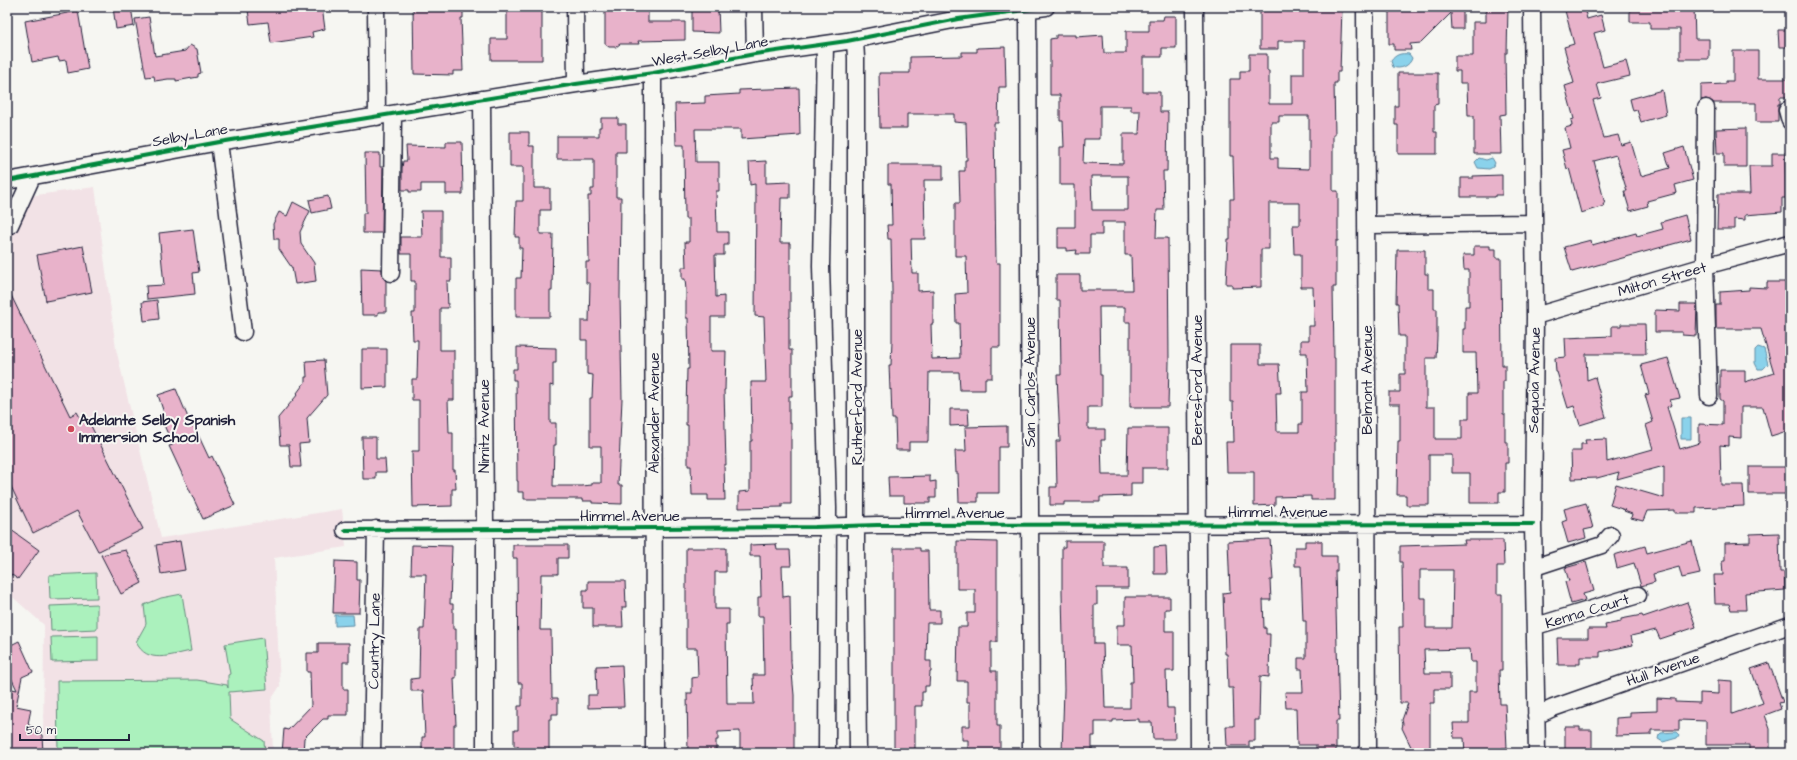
<svg xmlns="http://www.w3.org/2000/svg" width="1797" height="760" font-family="'Architects Daughter',sans-serif">
  <rect width="100%" height="100%" fill="#f6f6f2"/>
  <filter id="ink" filterUnits="userSpaceOnUse"><feTurbulence type="fractalNoise" baseFrequency=".025" numOctaves="2"/><feDisplacementMap in="SourceGraphic" scale="8" xChannelSelector="R" yChannelSelector="G"/><feConvolveMatrix kernelMatrix="1 2 1 2 8 2 1 2 1" color-interpolation-filters="sRGB"/></filter>
  <g filter="url(#ink)">
    <path fill="#f2e2e6" d="M95 187 116 349 161 538 342 509 346 547 274 558 280 686 271 700 273 753H43L44 625 7 592V199Z"/>
    <path fill="#abf1bd" stroke="#668a7c" d="M96 573 97 598 50 599 49 575Z
      M182 594 191 651C170 655 147 665 136 642L146 624 144 605 161 598Z
      M97 604V629L51 631 50 606Z
      M98 636V661L52 662 51 637Z
      M263 638 267 689 229 692 230 719 264 741 265 753H58L57 681 197 680 227 685 228 688V675L230 674 225 644Z"/>
    <path fill="#8ad2eb" stroke="#608ca5" d="M1409 54 1412 58C1410 66 1400 70 1393 67L1391 61C1396 54 1401 53 1409 54Z
      M1479 158 1486 160 1492 158 1495 163 1493 167 1489 169 1478 168 1475 162Z
      M1758 347 1764 349 1768 364 1763 369H1758L1755 363V350Z
      M1681 418H1691V439H1681Z
      M335 615H353L354 625 335 626Z
      M1676 732 1679 735 1677 738 1663 742 1658 739 1659 735 1661 733Z"/>
    <path fill="#e8b2ca" stroke="#22223b" fill-rule="evenodd" d="M113 7H131L134 26 116 29Z
      M264 7H322L325 29 312 32 313 37 271 43 268 22 250 24 248 10Z
      M413 7H463V18H461L463 71H453V75L414 74Z
      M507 7H542V60H491V39H507Z
      M605 7H648V22H685V40L638 41 639 44H620L616 47H609L605 44Z
      M692 7H718L719 33 692 32Z
      M1260 7H1342L1340 72H1337V83H1334L1335 135H1333V191H1338V241H1336V287H1333L1334 358H1335V500H1311V496L1275 497V505L1254 506V472H1227L1226 442H1234L1233 402H1230V345H1260V364H1279L1281 393H1276L1277 432H1299V424H1302V392H1308L1307 353H1301V340H1309V326H1314L1313 287H1301V254H1294L1293 225H1300V203H1269V249H1261V287L1232 288V284H1226L1228 239H1230V199H1234L1233 156H1230V79H1240V71H1249V54H1267V71H1269V104H1292V74H1304V41H1278V49H1260ZM1279 116H1309V169L1278 168V158H1271V122H1279Z
      M1389 7H1463V29H1452L1451 13 1421 43 1410 44 1411 50H1394V44H1389Z
      M1486 7H1508L1507 53H1505L1506 114 1500 115 1501 154H1474V116H1468L1467 83H1460V71H1455V56H1473V22H1486Z
      M1564 7H1584L1587 19 1601 15 1605 30 1594 33 1603 67 1626 61 1630 76 1597 84 1601 98 1593 100 1604 138 1618 135 1621 145 1631 142 1641 176 1670 168 1665 153 1684 147 1693 180 1675 185 1677 193 1647 201 1648 206 1630 211 1624 191H1627L1616 155 1594 161 1605 204H1603L1604 206 1581 213 1569 168 1567 169 1562 150 1570 148 1565 128 1572 126 1571 120 1574 119 1565 86 1574 83 1564 47 1574 44Z
      M1630 7H1694L1695 39H1709V59H1680V29H1650V22H1630Z
      M78 11 88 69 68 73 66 60 59 61 58 57 32 62 25 21Z
      M1164 16H1176V48H1162V57H1143V92H1160V112H1168L1167 171H1163L1164 210H1157L1156 238H1168L1169 362 1168 407H1130V322H1125V307H1099L1100 375H1102V407H1088V429H1105V440H1101L1102 475H1127L1128 428H1168V468H1142V483H1131V496L1100 497V502H1064V505H1050V487H1057L1056 441H1060L1057 375H1061L1060 300H1056V275H1080V290H1132L1131 255H1125V222H1102V235H1090V254H1076L1077 250 1067 251V248H1058V227H1075V185H1060V147H1064L1063 121H1060V95H1050V39L1056 38V35H1076V37L1103 35 1104 53H1126V31H1149V20H1163ZM1100 106H1131V111H1140L1139 134H1123V164L1083 163 1084 139H1100ZM1091 176H1128V210H1092Z
      M149 17 155 56 185 51 190 45 197 49 201 73 198 74V77L176 81V79H168L155 81 154 76 146 77 135 19Z
      M1778 30H1790V47H1779Z
      M1005 47 1006 87H999L998 123H994L996 263H1000V347H992V378H985V390H960L959 372H929L928 442H909V450H896L895 419H892L891 389 890 390 889 365H891L892 341V291L891 239H888L887 225H892L891 184H888V165H943V180H924L925 239H911L912 273H918V291L933 290V324H931L932 359 960 358 959 323H956L955 294 967 293 966 256H955V203H960L959 171H965V160H967L966 123 954 122V114H907V128H880L879 73H910V57L962 56V52H977V48Z
      M1733 51H1758V79H1790V97H1780V104H1778V122H1756V103H1714L1706 99 1701 100V85L1726 84V81H1733Z
      M1398 73H1438V104L1434 105V132H1437V154H1398V125H1395V106H1398Z
      M799 88 800 135 741 139V129H695L696 162H719V191H716L717 232H728V245H724V255H715L716 297 724 296V317H711V351H726L725 390H724L726 465H724L725 500H708V495H692L691 466H688V425H686V411L687 369H689L688 318H686V290L685 279H682V267H686L685 242H689V219H685L684 145H676L675 104 705 103V96L739 94V90Z
      M1662 90 1666 115 1641 122 1637 110 1633 111 1630 99Z
      M601 118H618V124H626V152H616V197H621L620 297 622 399 618 485H622V504L592 503V501H582V499H524V492H518V481H517L516 380H513V369H517V347L556 348V363H553V386L550 385V423H556V445H554L553 486H582L592 485V483H601V446H590V398H592L593 375 587 374V340H581V321H589L590 283H586V262H589L588 196H591V189H594V159H557V136H599V127H601Z
      M1746 128V167H1724V153H1717L1716 129Z
      M510 132H529V146H534V188H550V210H540V234H553L552 291H550V317H516V278H521L522 248H519V237H515L516 201H523V167H510Z
      M446 142H462L463 194H446V184H421V192H409V190H402V168L403 161H407L406 146 446 147Z
      M365 153H380V167H383L382 233H363V213H366Z
      M1772 153H1785L1786 198H1782V212L1745 215V220L1734 219V229H1717L1718 194H1750L1749 166H1772Z
      M766 161V183L790 182V198H781L780 243H790V317H789V350H792V396H789V423H791V504H782V507L739 508V492L750 491V441H752L751 382H766L764 317 755 316 756 195H755V184L750 185 749 162Z
      M1502 175V195H1495V197H1461V178H1473V176Z
      M328 196 331 209 312 213 309 200Z
      M293 202 310 211 300 232 301 244 314 263 316 281 295 284 292 268 279 249V239H274L273 224 279 212 287 216Z
      M421 211H441V257H451V281H447L448 308H440V350H454V400H448L449 433H453V470H455L456 489H452V506L413 507 412 451H419V400H412V379H417L418 340H413L412 313H415V281H411V254H401V237H422Z
      M1685 215 1691 239 1572 272 1564 247 1591 240 1592 245 1636 233 1637 236 1663 229 1661 222Z
      M193 229 199 272 193 273 195 294 147 299 146 286 164 285 159 233Z
      M83 246 92 292 46 301 37 255Z
      M1474 246H1490V249H1496V258H1501L1502 365H1505V381H1503V414H1505V442H1508V463H1505V492H1499V503H1470V473H1452V455H1429V505H1406V495H1397L1398 441H1400V404H1389V392H1400V374H1405V336H1399L1398 303H1396L1397 250H1425V274H1428V289H1434V309H1437V337L1436 358H1426V407H1435V439H1462V419H1469V393H1477L1476 353H1463V329H1465V306H1469V270H1464L1463 255H1474Z
      M361 268 382 269 383 277 386 281V312H378V315H362Z
      M1767 282H1790V430L1771 436 1763 407H1741V438L1729 437V446L1720 445 1721 485H1743L1744 506 1696 508V513H1675V510L1647 511 1643 521 1631 518 1632 514 1624 511 1625 510 1610 505 1616 484 1664 498V466L1617 479 1619 472 1597 478 1572 479 1571 451H1581V444H1586L1585 440 1606 439 1607 462 1653 449 1646 425 1653 422 1645 395 1649 394 1641 365 1668 358 1680 398 1670 400 1672 405 1667 407 1680 449 1699 443V424L1723 425V401L1720 399V370H1745V382L1774 373 1761 329H1716V305H1720V292L1749 290V287L1767 288Z
      M7 287 70 416 77 412 82 421 87 418 143 529 99 551H98L77 511 33 533 7 478Z
      M157 300 159 319 144 321 142 302Z
      M1680 304H1697L1696 336 1682 335V332H1655V310L1680 311Z
      M1621 324H1645L1646 354H1586L1587 380 1595 377 1606 417 1580 425 1574 406 1568 408 1557 372H1556L1555 358 1566 357 1565 338 1612 336V326H1621Z
      M362 349H387V387L362 388Z
      M324 360 327 395 307 418 309 443 299 444 301 467H291L289 445H280L278 418 298 394 297 393 305 382V377H307L306 361Z
      M176 389 192 427 194 426 209 458 212 456 235 505 203 519 169 446 173 445 162 421 166 419 158 395Z
      M950 409H968L969 425 950 426Z
      M1007 426V447H999V493H978V502H959L958 473H956L955 451H966L965 427Z
      M362 437H376V459H385L386 472H376V479H363Z
      M1749 467H1789L1790 494H1749Z
      M930 476V482L936 481V498H930V503H904V496H889L888 477Z
      M1586 503 1593 528 1584 530 1586 538 1568 543 1562 522 1567 520 1564 509Z
      M7 527 39 550 18 579 7 572Z
      M1779 533 1780 572H1784L1785 590 1745 593 1746 610H1731L1729 604H1715L1714 575H1723L1722 561H1725V543L1750 542V534Z
      M1270 539 1273 580H1270L1271 600H1263L1264 628H1266V634H1270L1269 677 1260 676 1259 720H1255V741H1249V746H1227L1226 726H1234L1233 688H1228L1227 654H1225L1223 593 1230 592 1228 541Z
      M1464 540H1503L1504 566H1497V594H1502V670H1499L1500 704H1505L1507 748H1502V753H1465L1464 738H1454L1453 723H1469V692H1476V662H1471L1470 649 1424 650 1425 673H1450V689H1434V703H1430V753H1414L1402 728 1403 724 1402 720 1408 703H1400L1399 627H1403L1402 562H1400V546L1465 544ZM1420 570H1453L1452 628H1426V598H1420Z
      M180 541 185 570 161 574 156 545Z
      M957 541 997 542V642H991V671H997V726H1000V753H968V740H962V726H970V702H967V681H957L958 627H967V613H975V589H957Z
      M1065 541H1104V568H1128V588H1097V605H1094V644H1103L1105 708H1130V682H1133L1132 645H1117V625H1125V597H1170V609H1165V631H1174V671H1166L1167 708H1174L1175 739H1153L1152 722H1139V719L1113 720V722H1095V736H1092V753H1062L1064 689 1062 592V547H1065Z
      M1305 541H1322V556H1337V571H1335L1339 721H1336V753H1316V745H1297L1296 708H1286L1285 692H1303L1302 669H1298V658H1306V621H1303L1301 566H1295V547H1305Z
      M1692 541 1700 574 1682 578 1679 567 1653 574 1655 582 1641 586 1634 563 1617 568 1614 555 1645 546 1647 553Z
      M776 544 777 550H790L791 566H782L783 597 790 596 791 662 794 695V753H740V731L718 732V740H716V753H688L687 693H692V678L698 677 697 648H686V548H726V572H715V609H729V624H726L727 704H754L753 675H764L763 616H758V597H761L760 556H750V545Z
      M412 545 452 546 450 604H453V629H456V678H454L456 725H454V753H422V737H425L423 691H411V679L419 678 420 629H424L426 574H411Z
      M513 545H568V558H558V574H541L540 630H551L552 698H558V714H552V719H549V753H518V746H514V730H518V706H522V683H518L517 558H513Z
      M1166 546 1167 574H1154V547Z
      M894 548H920V551H928L929 610H940V623H927L926 661H931V672H930L929 686H925V692H922V706H915V749H914V753H894Z
      M126 550 142 583 121 594 101 555Z
      M335 561 357 562V580H360L359 613H333Z
      M1586 562 1594 591 1583 594 1585 600 1571 604 1565 582 1569 581 1565 568Z
      M588 581H625L626 607H622L623 627H593V608H583V590H588Z
      M1687 602 1696 627 1660 639 1656 630 1631 636 1633 645 1600 652V657H1580V664H1576V665H1558L1557 638H1588V629H1606L1605 625 1621 622V619L1642 615 1643 617Z
      M19 641 33 672 22 677 16 706 31 709 28 724 42 735 43 753H7V688L17 690 7 669V647Z
      M318 643H349V662H343V689H348V715H328V719H323L304 738 303 753H282L284 729 288 730 311 706 310 672H307V653H318Z
      M1769 663 1783 702 1779 703 1781 709 1765 715 1770 729V753H1749V745H1706V721L1679 720V730H1651V735L1616 736V718L1630 717V712L1657 711V698L1675 699V702L1700 703V693L1718 694V680L1732 681V714L1763 703 1751 669Z
      M622 665 624 707 588 708V695H597L596 666Z
      M1565 727H1580V730H1592V753H1565Z"/>
    <g fill="none" stroke-linecap="round" stroke-linejoin="round">
      <defs>
        <path id="minor" d="M376 7 377 117
          M575 7 576 84
          M754 7 755 54
          M1195 7 1199 753
          M1365 7C1368 256 1366 504 1368 753
          M1532 7 1535 316 1533 524 1537 753
          M1028 11 1031 753
          M855 40 856 58V549L858 753
          M825 45 821 266 828 508 827 753
          M653 73 654 753
          M482 99 485 528V753
          M1706 108 1705 266 1709 396
          M1787 110 1790 121
          M219 142 243 332
          M7 181 219 142 576 84 653 73 755 54 847 41 958 19 1046 7
          M7 225H10L32 177
          M1368 225 1533 223
          M391 273 393 114
          M1535 316 1705 266 1790 243
          M345 530 815 527 877 525 1533 524
          M1535 567 1602 545 1611 535
          M1536 626 1638 595
          M1536 716 1553 708 1790 625
          M372 753 376 529"/>
      </defs>
      <use href="#minor" stroke="#22223b" stroke-width="19"/>
      <use href="#minor" stroke="#f6f6f2" stroke-width="16"/>
      <defs>
        <path id="cycleway" d="M7 181 219 142 576 84 653 73 755 54 847 41 958 19 1046 7
          M345 530 815 527 877 525 1533 524"/>
      </defs>
      <use href="#cycleway" stroke="#f6f6f2" stroke-width="6"/>
      <use href="#cycleway" stroke="#00873e" stroke-width="4"/>
    </g>
  </g>
  <circle fill="#d1495b" stroke="#f6f6f2" stroke-width="1.5" cx="71" cy="429" r="4"/>
  <g text-anchor="middle" stroke-width="4" stroke-linejoin="round" paint-order="stroke">
    <g font-size="15" fill="#22223b" stroke="#f6f6f2">
      <text transform="translate(710 51) rotate(-10)" y="5">West Selby Lane</text>
      <text transform="translate(190 135) rotate(-10)" y="5">Selby Lane</text>
      <text transform="translate(1662 279) rotate(-16)" y="5">Milton Street</text>
      <text transform="translate(1197 380) rotate(-90)" y="5">Beresford Avenue</text>
      <text transform="translate(1367 380) rotate(-90)" y="5">Belmont Avenue</text>
      <text transform="translate(1534 380) rotate(-89)" y="5">Sequoia Avenue</text>
      <text transform="translate(1030 382) rotate(-90)" y="5">San Carlos Avenue</text>
      <text transform="translate(857 397) rotate(-90)" y="5">Rutherford Avenue</text>
      <text transform="translate(654 413) rotate(-90)" y="5">Alexander Avenue</text>
      <text transform="translate(484 426) rotate(-90)" y="5">Nimitz Avenue</text>
      <text x="1278" y="517">Himmel Avenue</text>
      <text x="955" y="518">Himmel Avenue</text>
      <text x="630" y="521">Himmel Avenue</text>
      <text transform="translate(1587 611) rotate(-17)" y="5">Kenna Court</text>
      <text transform="translate(374 641) rotate(-89)" y="5">Country Lane</text>
      <text transform="translate(1663 669) rotate(-19)" y="5">Hull Avenue</text>
    </g>
    <g font-size="15" font-weight="bold" fill="#22223b" stroke="#f6f6f2" text-anchor="start">
      <text x="79" y="425">Adelante Selby Spanish<tspan x="79" dy="17">Immersion School</tspan></text>
    </g>
  </g>
  <rect width="1797" height="760" fill="none" stroke="#f6f6f2" stroke-width="24"/>
  <rect x="12" y="12" width="1773" height="736" fill="none" stroke="#22223b" stroke-width="1.5" filter="url(#ink)"/>
  <path d="M20 734v6h109v-6" fill="none" stroke="#22223b" stroke-width="2"/>
  <text x="26" y="734" font-size="12" fill="#22223b" stroke="#f6f6f2" stroke-width="3" paint-order="stroke">50 m</text>
</svg>
